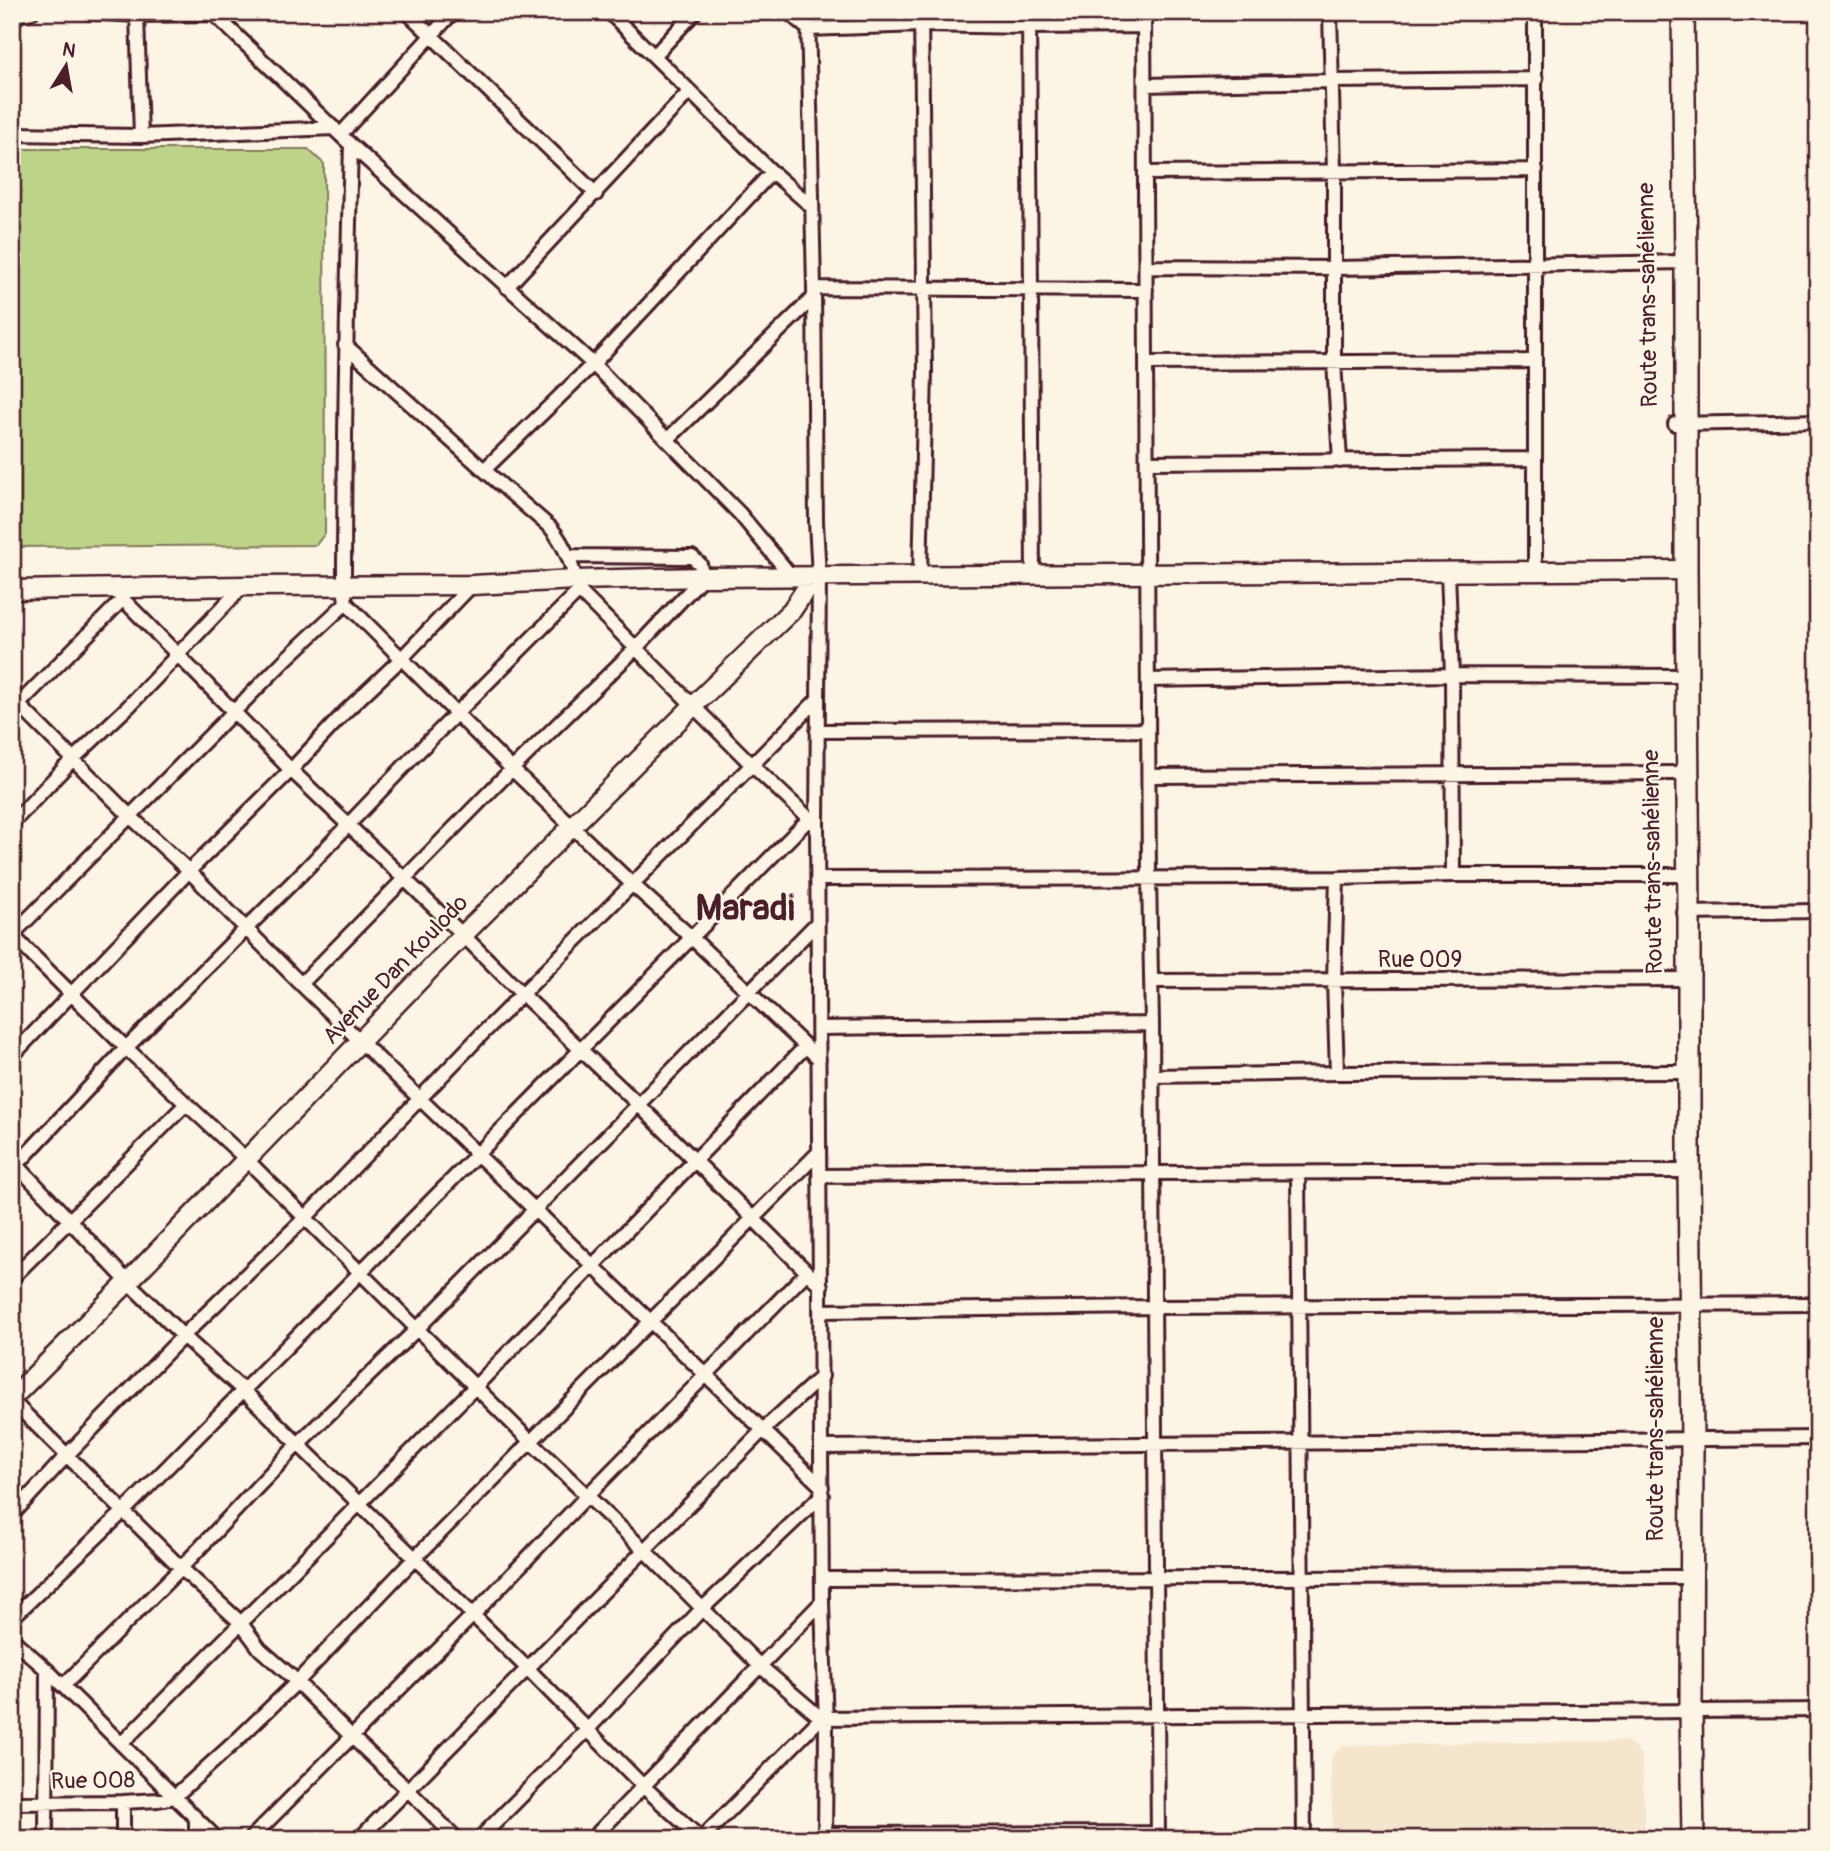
<svg xmlns="http://www.w3.org/2000/svg" width="1830" height="1851" font-family="Pangolin,sans-serif">
  <rect width="100%" height="100%" fill="#fcf5e5"/>
  <filter id="ink" filterUnits="userSpaceOnUse"><feTurbulence type="fractalNoise" baseFrequency=".0143" numOctaves="2"/><feDisplacementMap in="SourceGraphic" scale="14" xChannelSelector="R" yChannelSelector="G"/><feConvolveMatrix kernelMatrix="1 2 1 2 8 2 1 2 1" color-interpolation-filters="sRGB"/></filter>
  <g filter="url(#ink)">
    <path fill="#f4e6cd" d="M1627 1741 1642 1756 1645 1839H1332L1331 1756 1343 1745Z"/>
    <path fill="#bcd389" stroke="#83795a" stroke-width="2" d="M12 149H308L324 164 325 533 316 545 12 547Z"/>
    <g fill="none" stroke-linecap="round" stroke-linejoin="round">
      <defs>
        <path id="street" d="M87 12 137 15 214 14
          M139 12 137 15 141 136
          M212 12 351 145 593 364 740 514 792 577
          M407 12 596 194
          M609 12 772 172 811 206
          M788 12 808 29 921 25 1029 27 1144 26
          M808 12 814 288 816 522 819 576 817 825 822 1602 826 1726 825 1839
          M1029 12 1033 575
          M1144 12 1149 878 1152 1024 1158 1839
          M1330 12 1334 171V362L1340 461
          M1535 12V571
          M12 21 21 14 32 12
          M654 56 695 12
          M1145 85 1332 81 1536 79
          M12 134 141 136 334 128
          M341 134 453 12
          M351 145C347 292 344 439 344 586L346 603 512 769 632 884 691 937 819 1059
          M1145 173 1536 170
          M1146 267 1335 268 1686 262
          M507 287 689 92
          M814 288 1146 290
          M1147 363 1535 361
          M1675 424 1818 421
          M667 440 814 297
          M1147 462 1535 459
          M484 470 593 364 772 172
          M1448 572 1452 675 1453 875
          M920 576 925 371 921 12
          M113 589 291 770 463 935 522 994 639 1105 821 1286
          M579 591 752 765 815 824
          M346 603 287 658 12 935 126 1048 246 1159 531 1442 644 1550 760 1666 821 1718
          M1148 680 1452 675 1687 676
          M12 698 131 817 189 871 301 984 822 1487
          M12 711 123 599
          M817 731 1148 730
          M1149 776 1678 773
          M12 823 73 759 129 706 243 586
          M1337 878 1334 981 1337 1073
          M818 879 1337 878 1453 875H1679
          M1684 913 1818 911
          M1151 981 1690 979
          M301 984 512 769 636 648 703 577 700 564 692 557 568 556
          M819 1028 1152 1024
          M12 1056 189 871 291 770 346 711 401 659 472 585
          M1152 1076 1337 1073 1680 1072
          M13 1161 128 1282 183 1336 244 1391 528 1669 644 1787 701 1839
          M12 1170 126 1048 307 868 411 759 579 591C573 568 566 546 551 528L484 470 345 345
          M1298 1173 1304 1839
          M820 1176 1152 1173 1679 1171
          M12 1278 186 1104
          M821 1311 1154 1307 1818 1304
          M12 1401 181 1568 240 1622 260 1649 291 1676 352 1737 408 1790 457 1839
          M822 1447 1818 1438
          M12 1515 67 1455 183 1336 306 1217 481 1035 817 700
          M822 1579 1691 1577
          M12 1618 124 1511 809 819
          M12 1639 47 1670 217 1839
          M63 1686 181 1568 298 1444 418 1328 817 923
          M121 1744 476 1386 805 1047
          M123 1802V1839
          M12 1803 123 1802 158 1800 174 1797 236 1741 297 1682 415 1558 819 1152
          M196 1819V1839
          M825 1834 1158 1833
          M46 1839 47 1670
          M250 1839 473 1615 587 1496 807 1272
          M359 1839 763 1430 822 1376
          M479 1839 587 1730 702 1609 822 1495
          M592 1839 822 1602
          M701 1839 821 1718 1818 1710"/>
        <path id="secondary" d="M12 590 243 586 472 585 576 580 703 577 1686 570
          M12 1398 128 1282 463 935 693 706 792 610 814 577"/>
        <path id="highway" d="M1683 12 1686 262V570L1689 913V1171L1692 1440 1691 1711 1693 1839"/>
      </defs>
      <use href="#street" stroke="#4a1f2b" stroke-width="18"/>
      <use href="#secondary" stroke="#4a1f2b" stroke-width="23"/>
      <use href="#highway" stroke="#4a1f2b" stroke-width="26"/>
      <use href="#street" stroke="#fcf5e5" stroke-width="12"/>
      <use href="#secondary" stroke="#fcf5e5" stroke-width="18"/>
      <use href="#highway" stroke="#fcf5e5" stroke-width="21"/>
    </g>
  </g>
  <g text-anchor="middle" stroke-width="5" stroke-linejoin="round" paint-order="stroke">
    <g font-size="23" fill="#4a1f2b" stroke="#fcf5e5">
      <text transform="translate(1647 295) rotate(-91)" y="8">Route trans-sahélienne</text>
      <text transform="translate(1652 862) rotate(-91)" y="8">Route trans-sahélienne</text>
      <text x="1420" y="967">Rue 009</text>
      <text transform="translate(395 969) rotate(-46)" y="8">Avenue Dan Koulodo</text>
      <text transform="translate(1655 1429) rotate(-90)" y="8">Route trans-sahélienne</text>
      <text transform="translate(93 1780) rotate(-1)" y="8">Rue 008</text>
    </g>
    <g font-size="37" font-weight="bold" fill="#4a1f2b" stroke="#fcf5e5">
      <text x="745" y="920">Maradi</text>
    </g>
  </g>
  <rect width="1830" height="1851" fill="none" stroke="#fcf5e5" stroke-width="42"/>
  <rect x="21" y="21" width="1788" height="1809" fill="none" stroke="#4a1f2b" stroke-width="2.5" filter="url(#ink)"/>
  <g transform="translate(66 66) rotate(11)" stroke="#fcf5e5" stroke-width="5" paint-order="stroke">
  <path d="M0-5L12 26L0 18L-12 26Z" fill="#4a1f2b"/>
  <text y="-10" font-size="19" font-weight="bold" text-anchor="middle" fill="#4a1f2b">N</text>
  </g>
</svg>
